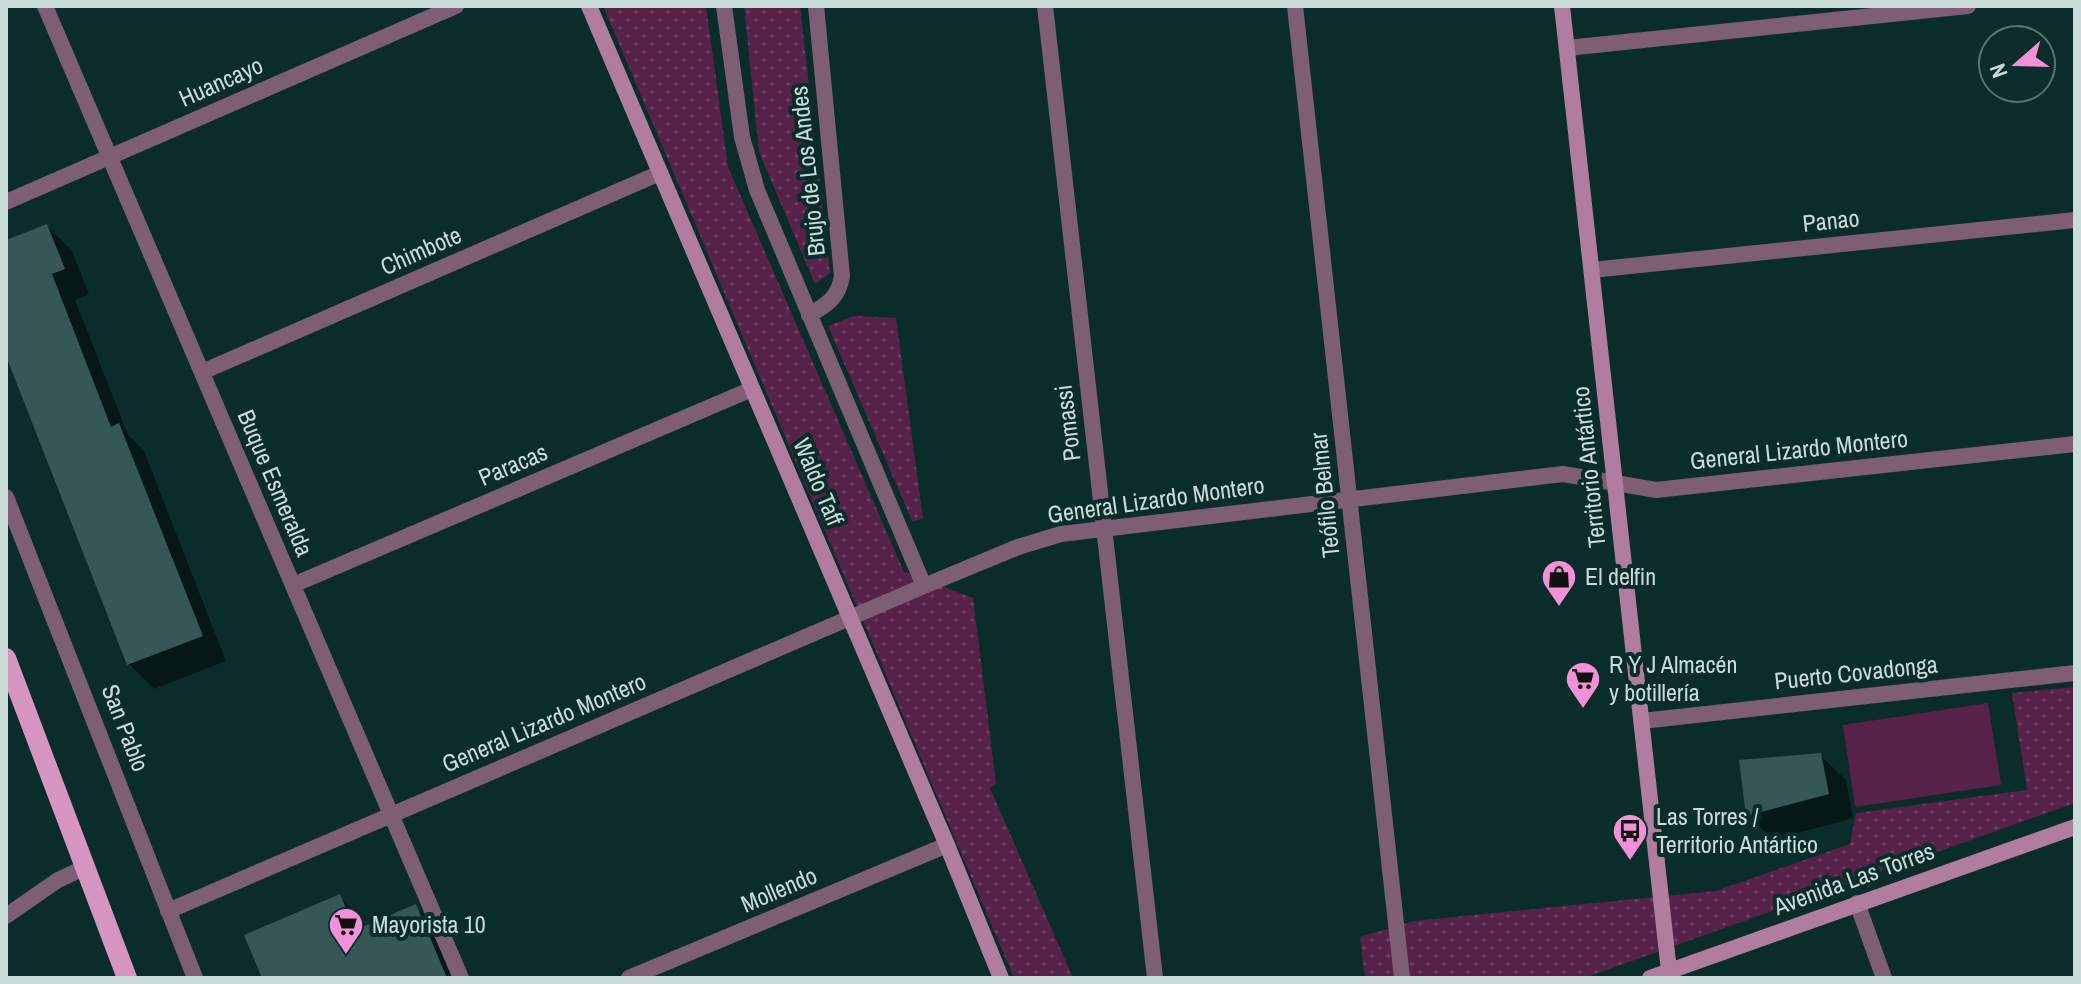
<svg xmlns="http://www.w3.org/2000/svg" width="2081" height="984" font-family="'Archivo Narrow',sans-serif">
  <defs>
    <pattern id="green-dots" width="8" height="8" patternUnits="userSpaceOnUse" patternTransform="scale(2)"><rect width="8" height="8" fill="#562248"/><path d="M2 2h.1M6 6h.1" fill="none" stroke="#6d4262" stroke-width="1.8" stroke-linecap="round"/></pattern>
  </defs>
  <rect width="100%" height="100%" fill="#0a2d2c"/>
  <path fill="url(#green-dots)" d="M603 6H706L728 167 904 572 973 598 996 784 990 788 1073 978H1014Z
    M744 6H800L830 273 815 284 759 152Z
    M853 316 896 318 923 519 912 521 828 326Z
    M2075 687V803L1584 978H1365L1360 937 1414 921 1716 891 1850 844 1856 813 2027 790 2012 693Z"/>
  <path fill="#562248" d="M1988 703 2001 785 1855 807 1843 725Z"/>
  <path fill="#0007" d="M47 226 72 251 89 294 75 300 128 435 144 451 226 661 154 689 129 664 6 351V242Z
    M1820 755 1846 780 1853 818 1773 840 1748 815Z
    M339 897 359 916 364 928 416 907 435 926 457 978H264Z"/>
  <path fill="#355756" d="M47 224 65 269 52 274 111 427 119 423 203 636 127 665 6 356V240Z
    M1821 753 1829 794 1746 816 1739 760Z
    M340 894 355 930 416 904 447 978H262L244 935Z"/>
  <g fill="none" stroke-linecap="round" stroke-linejoin="round">
    <path stroke="#7e5e74" stroke-width="16" d="M45 6 461 978
      M724 6 742 137 757 190 924 586
      M1045 6 1155 978
      M1295 6 1402 978
      M1567 48 1968 6
      M6 202 456 6
      M1592 270 2075 220
      M809 315C827 305 839 297 842 276L816 6
      M202 372 660 173
      M6 497 195 978
      M293 585 752 389
      M1642 721 2075 673
      M1857 903 1884 978
      M168 911 924 586 1018 547 1061 534 1563 474 1656 490 2075 444
      M6 916 58 880 84 868
      M629 978 947 845"/>
    <path stroke="#b07d9f" stroke-width="16" d="M589 6 947 845 1001 978
      M1562 6 1669 971
      M1650 978 2075 827"/>
    <path stroke="#d694c1" stroke-width="20" d="M6 658 127 978"/>
  </g>
  <defs>
    <symbol id="shop-pin" viewBox="-11 -11 22 30"><path d="M0 17L-7.5 6A9.5 9.5 0 1 1 7.5 6Z" fill="#f391d6" stroke="#0a2d2c"/><path d="M-5-2.5h2.3a2.7 3.5 0 0 1 5.4 0H5L5.5 6h-11ZM-1.5-2.5h3a1.5 2.3 0 0 0-3 0Z" fill="#111"/></symbol>
    <symbol id="supermarket-pin" viewBox="-11 -11 22 30"><path d="M0 17L-7.5 6A9.5 9.5 0 1 1 7.5 6Z" fill="#f391d6" stroke="#0a2d2c"/><path d="M-6-5.5h2.5l.6 2H6L4.5 2H-2.5L-4.4-4H-6ZM-1.5 3.2a1.3 1.3 0 1 0 .1 0ZM3 3.2a1.3 1.3 0 1 0 .1 0Z" fill="#111"/></symbol>
    <symbol id="bus-pin" viewBox="-11 -11 22 30"><path d="M0 17L-7.5 6A9.5 9.5 0 1 1 7.5 6Z" fill="#f391d6" stroke="#0a2d2c"/><path d="M-5-6H5V4H4V6H2V4H-2V6H-4V4H-5ZM-3.5-4V0h7V-4ZM-3.5 1.2v1.5H-2V1.2ZM2 1.2v1.5H3.5V1.2Z" fill="#111"/></symbol>
  </defs>
  <g fill-rule="evenodd">
    <use href="#shop-pin" x="1539" y="557" width="40" height="54"/>
    <use href="#supermarket-pin" x="1563" y="659" width="40" height="54"/>
    <use href="#bus-pin" x="1610" y="811" width="40" height="54"/>
    <use href="#supermarket-pin" x="326" y="905" width="40" height="54"/>
  </g>
  <g text-anchor="middle" stroke-width="8" stroke-linejoin="round" paint-order="stroke">
    <g font-size="24" fill="#c9dcda" stroke="#0a2d2c">
      <text transform="translate(221 82) rotate(-24)" y="8">Huancayo</text>
      <text transform="translate(808 171) rotate(-96)" y="8">Brujo de Los Andes</text>
      <text transform="translate(1831 221) rotate(-6)" y="8">Panao</text>
      <text transform="translate(421 251) rotate(-24)" y="8">Chimbote</text>
      <text transform="translate(1068 423) rotate(-97)" y="8">Pomassi</text>
      <text transform="translate(1799 450) rotate(-6)" y="8">General Lizardo Montero</text>
      <text transform="translate(513 465) rotate(-23)" y="8">Paracas</text>
      <text transform="translate(1589 467) rotate(-96)" y="8">Territorio Antártico</text>
      <text transform="translate(818 482) rotate(67)" y="8">Waldo Taff</text>
      <text transform="translate(275 483) rotate(67)" y="8">Buque Esmeralda</text>
      <text transform="translate(1325 495) rotate(-96)" y="8">Teófilo Belmar</text>
      <text transform="translate(1156 500) rotate(-8)" y="8">General Lizardo Montero</text>
      <text transform="translate(1856 673) rotate(-6)" y="8">Puerto Covadonga</text>
      <text transform="translate(544 723) rotate(-23)" y="8">General Lizardo Montero</text>
      <text transform="translate(125 728) rotate(69)" y="8">San Pablo</text>
      <text transform="translate(1854 879) rotate(-20)" y="8">Avenida Las Torres</text>
      <text transform="translate(779 890) rotate(-23)" y="8">Mollendo</text>
    </g>
    <g font-size="24" fill="#c9dcda" stroke="#0a2d2c" text-anchor="start">
      <text x="1585" y="585">El delfin</text>
      <text x="1609" y="673">R Y J Almacén<tspan x="1609" dy="28">y botillería</tspan></text>
      <text x="1656" y="825">Las Torres /<tspan x="1656" dy="28">Territorio Antártico</tspan></text>
      <text x="372" y="933">Mayorista 10</text>
    </g>
  </g>
  <rect width="2081" height="984" fill="none" stroke="#c9dcda" stroke-width="16"/>
  <g transform="translate(2017 64) rotate(250)"><circle r="38" fill="#0a2d2c" stroke="#567372" stroke-width="2"/>
  <path d="M0-6L14 30L0 20L-14 30Z" fill="#f391d6"/>
  <text y="-12" font-size="22" font-weight="bold" text-anchor="middle" fill="#c9dcda">N</text>
  </g>
</svg>
